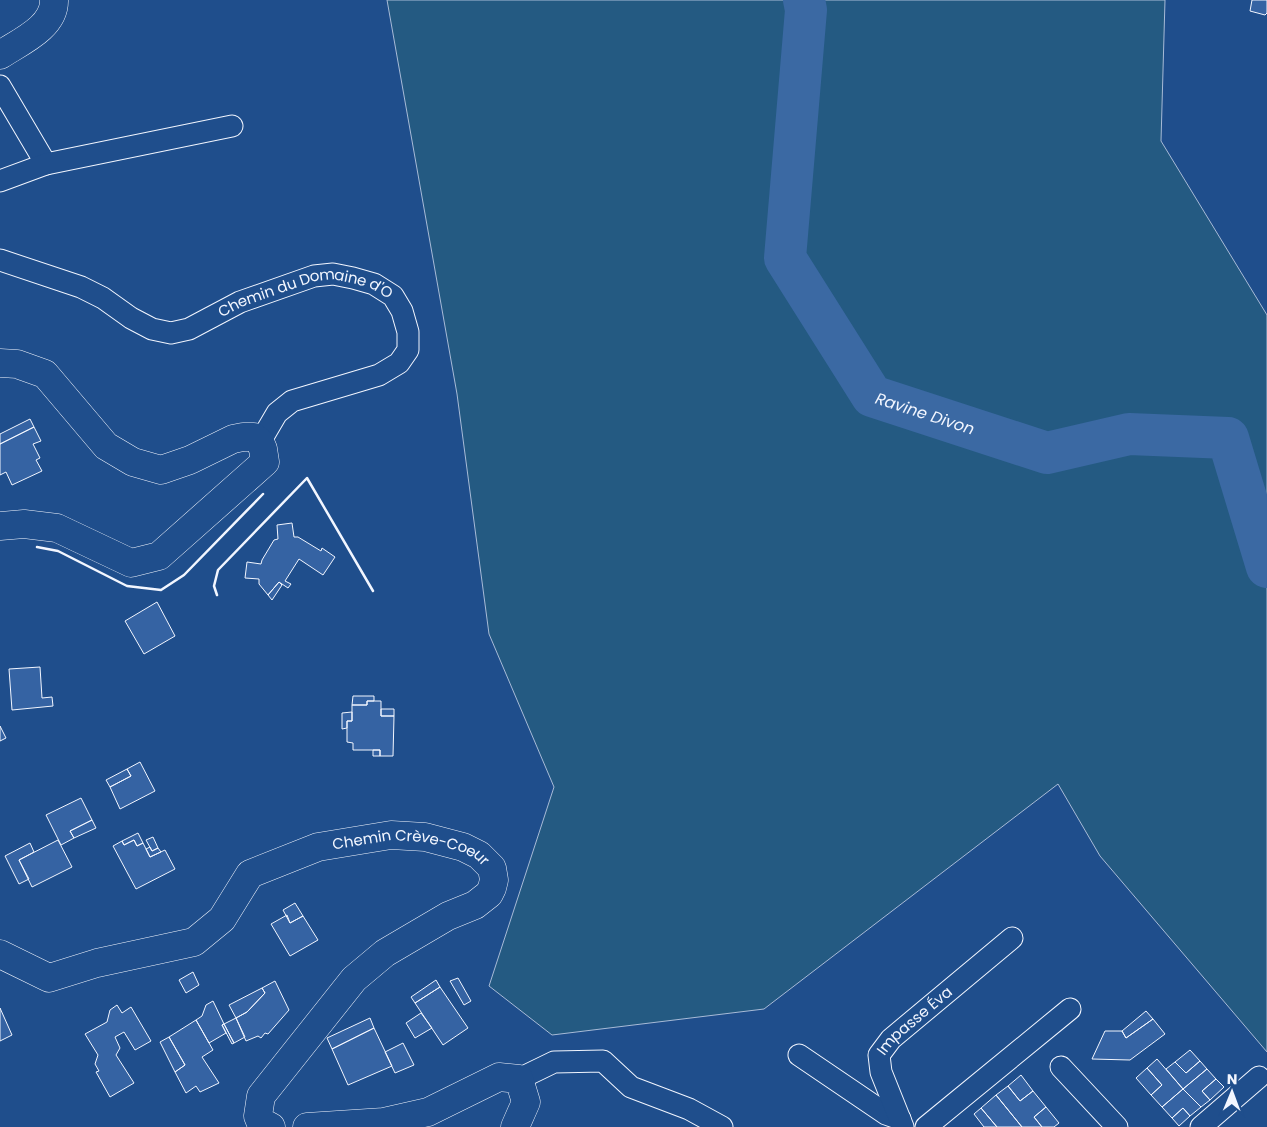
<svg xmlns="http://www.w3.org/2000/svg" width="1267" height="1127" font-family="Poppins,sans-serif">
  <rect width="100%" height="100%" fill="#1f4e8c"/>
  <path fill="#245a82" stroke="#a8bbd7" d="M387 0H1165L1161 141 1267 315V1052L1100 856 1058 784 764 1009 552 1035 489 986 554 787 489 634 457 394Z"/>
  <g fill="none" stroke-linecap="round" stroke-linejoin="round">
    <path stroke="#3b69a3" stroke-width="42" id="s1" d="M804 0 806 10 785 258 872 396 1047 453 1129 434 1228 438 1267 567"/>
  </g>
  <path fill="#3563a3" stroke="#f2f6ff" d="M1252 0H1267V13L1265 15 1250 11Z
    M30 419 34 427 0 444V434Z
    M34 427 41 441 33 444 40 458 36 460 42 471 12 485 6 472 0 475V444Z
    M292 523 294 537H298L321 551 322 548 335 557 323 575 299 559 285 581 291 584 288 588 279 582 268 595 259 584V579L245 578 247 562 261 564 262 560 274 540 278 539 277 525Z
    M279 582 282 585 272 600 268 595Z
    M157 602 175 636 144 654 125 621Z
    M40 667 42 698 52 697 53 706 12 710 9 669Z
    M353 696H374V701H367V705H352Z
    M367 701H381V716H394L393 756H380V750H353V743L347 742V721H352V705H367Z
    M381 709H394V716H381Z
    M352 712V721H347V728L342 729V713Z
    M0 726 6 738 0 741Z
    M373 750H380V756H373Z
    M140 762 155 791 120 809 110 787 131 776 127 769Z
    M127 769 131 776 110 787 106 780Z
    M81 798 92 820 70 831 74 838 61 845 46 815Z
    M92 820 96 828 74 838 70 831Z
    M138 833 143 843 137 846 134 840 124 845 122 841Z
    M153 837 158 848 152 851 146 840Z
    M58 840 72 867 32 887 19 860Z
    M134 840 137 846 143 843 150 857 165 850 175 869 136 889 113 846 122 841 124 845Z
    M30 843 34 852 19 860 29 879 19 884 5 856Z
    M150 847 152 851 158 848 161 852 150 857 146 849Z
    M295 903 303 916 290 923 283 910Z
    M287 915 290 923 303 916 318 940 290 956 271 924Z
    M193 972 199 985 186 993 179 980Z
    M458 978 471 1001 464 1005 450 981Z
    M436 980 440 987 415 1003 411 997Z
    M275 981 289 1010 268 1034 265 1033 261 1038 258 1036 246 1041 236 1018 247 1012 265 993 262 988Z
    M440 987 468 1028 443 1045 415 1003Z
    M262 988 265 993 247 1012 236 1018 229 1005Z
    M213 1001 224 1024 222 1025 226 1033 209 1043 196 1020 202 1016 206 1005Z
    M117 1005 122 1013 131 1007 151 1041 135 1050 124 1032 115 1037 120 1048 116 1055 134 1083 110 1097 96 1072 99 1071 95 1064 98 1055 85 1034 107 1022 110 1010Z
    M0 1008 12 1035 0 1041Z
    M1146 1011 1153 1019 1126 1038 1122 1031Z
    M421 1013 432 1028 415 1038 406 1023Z
    M236 1018 245 1037 234 1043 224 1024Z
    M370 1018 374 1028 332 1049 327 1038Z
    M1153 1019 1165 1034 1130 1060 1092 1059 1105 1031H1122L1126 1038Z
    M196 1020 213 1050 202 1057 219 1083 200 1092 196 1086 186 1093 175 1072 185 1065 169 1037Z
    M224 1024 234 1043 232 1044 222 1025Z
    M374 1028 392 1066 348 1085 332 1049Z
    M169 1037 185 1065 175 1072 160 1042Z
    M403 1043 414 1065 395 1073 385 1052Z
    M1190 1050 1200 1061 1186 1073 1175 1062Z
    M1157 1059 1183 1089 1162 1107 1151 1095 1162 1085 1147 1068Z
    M1200 1061 1207 1069 1183 1089 1166 1069 1175 1062 1186 1073Z
    M1147 1068 1162 1085 1151 1095 1136 1078Z
    M1207 1069 1216 1079 1202 1091 1210 1100 1201 1107 1183 1089Z
    M1021 1075 1033 1091 1020 1101 1008 1086Z
    M1216 1079 1224 1087 1210 1100 1202 1091Z
    M1008 1086 1020 1101 1033 1091 1046 1107 1034 1117 1042 1127H1022L996 1095Z
    M1183 1089 1201 1107 1190 1116 1183 1108 1172 1118 1162 1107Z
    M996 1095 1022 1127H997L981 1108Z
    M1046 1107 1059 1123 1054 1127H1042L1034 1117Z
    M981 1108 997 1127H984L974 1114Z
    M1183 1108 1190 1116 1179 1126 1172 1118Z"/>
  <g fill="none" stroke-linecap="round" stroke-linejoin="round">
    <defs>
      <g id="street">
        <path d="M0 86 46 164"/>
        <path d="M0 181 46 164 232 126"/>
        <path id="s2" d="M0 260 81 287 103 298 131 318 152 329 171 333 189 329 240 302 314 276 333 274 353 278 374 284 393 296 402 311 408 332V350L399 363 379 375 292 401 277 413 260 442"/>
        <path d="M799 1055 886 1114 900 1119"/>
        <path d="M1061 1067 1117 1127"/>
        <path d="M519 1079 554 1062 603 1061 631 1087 689 1109 722 1127"/>
        <path id="s3" d="M903 1127 881 1072 879 1055 891 1039 1012 938"/>
        <path d="M926 1127 1070 1009"/>
        <path d="M1201 1127 1259 1077"/>
      </g>
      <g id="primary">
        <path d="M0 55C20 42 55 27 54 0"/>
        <path d="M0 363 17 364 45 374 106 446 133 462 161 470 190 460 233 439 243 437H254L260 442 263 449 265 462 159 556 131 563 57 528 24 524 0 526"/>
        <path id="s4" d="M0 954 49 978 97 963 194 942 222 919 250 874 318 847 391 835 425 837 463 847 479 855 492 868 494 880 492 888 489 894 475 905 448 916 385 953 354 979 261 1096 258 1116 260 1121 271 1127"/>
        <path d="M307 1127 384 1122 428 1112 499 1077 519 1079 526 1102 515 1127"/>
      </g>
    </defs>
    <use href="#street" stroke="#f2f6ff" stroke-width="23"/>
    <use href="#primary" stroke="#f2f6ff" stroke-width="29"/>
    <use href="#street" stroke="#1f4e8c" stroke-width="21"/>
    <use href="#primary" stroke="#1f4e8c" stroke-width="28"/>
    <path stroke="#f2f6ff" stroke-width="2.5" d="M37 547 58 551 127 586 161 590 184 575 263 494
      M217 595 214 586 218 570 307 478 373 591"/>
  </g>
  <g text-anchor="middle" stroke-width="4" stroke-linejoin="round" paint-order="stroke">
    <g font-size="15" fill="#f2f6ff" stroke="#1f4e8c">
      <text dy="5" stroke="none"><textPath href="#s2" startOffset="332">Chemin du Domaine d'O</textPath></text>
      <text dy="5" stroke="none"><textPath href="#s4" startOffset="462">Chemin Crève-Coeur</textPath></text>
      <text dy="5" stroke="none"><textPath href="#s3" startOffset="126">Impasse Éva</textPath></text>
    </g>
    <g font-size="16" font-style="italic" fill="#f2f6ff" stroke="#1f4e8c">
      <text dy="6" stroke="none"><textPath href="#s1" startOffset="478">Ravine Divon</textPath></text>
    </g>
  </g>
  <g transform="translate(1232 1092) rotate(1)" stroke="#1f4e8c" stroke-width="4" paint-order="stroke">
  <path d="M0-4L9 19L0 12L-9 19Z" fill="#f2f6ff"/>
  <text y="-8" font-size="14" font-weight="bold" text-anchor="middle" fill="#f2f6ff">N</text>
  </g>
</svg>
